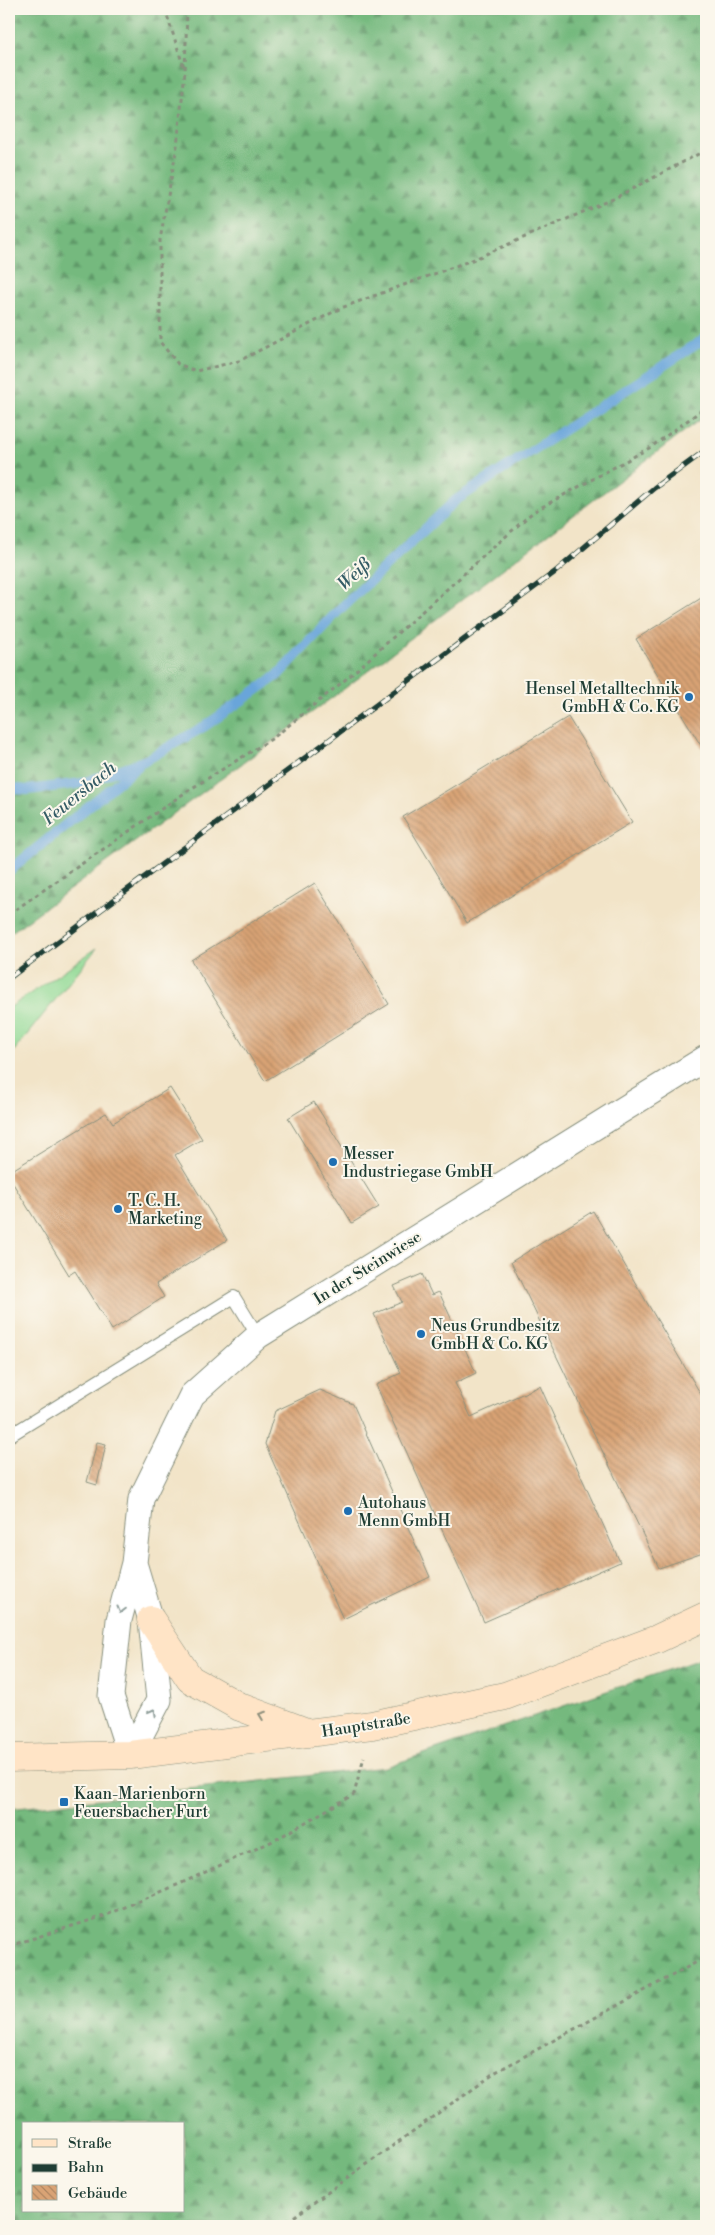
<svg xmlns="http://www.w3.org/2000/svg" width="715" height="2235" font-family="'Libre Bodoni',serif">
  <defs>
    <pattern id="forest-firs" width="22" height="20" patternUnits="userSpaceOnUse" patternTransform="scale(1.25)"><rect width="22" height="20" fill="#74b97e"/><path d="M5 1l3.5 6h-7zM16 11l3.5 6h-7z" fill="#5f9868"/></pattern>
    <pattern id="building-back-hatch" width="6" height="6" patternUnits="userSpaceOnUse" patternTransform="scale(1.25)"><rect width="6" height="6" fill="#d9a375"/><path d="M-1 5l2 2M0 0l6 6M5-1l2 2" fill="none" stroke="#af8661"/></pattern>
  </defs>
  <rect width="100%" height="100%" fill="#fbf7ec"/>
  <filter id="ink" filterUnits="userSpaceOnUse"><feTurbulence type="fractalNoise" baseFrequency=".02" numOctaves="2"/><feDisplacementMap in="SourceGraphic" scale="10" xChannelSelector="R" yChannelSelector="G"/><feConvolveMatrix kernelMatrix="1 2 1 2 8 2 1 2 1" color-interpolation-filters="sRGB"/></filter>
  <filter id="wash" filterUnits="userSpaceOnUse"><feTurbulence type="fractalNoise" baseFrequency=".0096" numOctaves="4" result="noise"/><feDisplacementMap in="SourceGraphic" scale="20" xChannelSelector="R" yChannelSelector="G"/><feGaussianBlur stdDeviation="1.12" result="paint"/><feColorMatrix in="noise" values="0 0 0 0 0 0 0 0 0 0 0 0 0 0 0 0 0 1.4 0 .05"/><feComposite in="paint" operator="in"/></filter>
  <g filter="url(#wash)">
    <rect width="100%" height="100%" fill="#f2e4c8"/>
    <path fill="#91d994" stroke="#588b64" d="M97 948 9 1057V1008Z"/>
    <path fill="url(#forest-firs)" stroke="#4a7b59" fill-rule="evenodd" d="M9 9H706V415L344 689 9 934Z
      M706 1657V2226H9V1809L386 1767ZM24 2124H184V2211H24Z"/>
    <g fill="none" stroke-linecap="round" stroke-linejoin="round">
      <path stroke="#69a5da" stroke-width="10" d="M9 788 27 790 83 783 146 760 205 726 277 676 340 609 456 500 706 338
        M9 871 138 766"/>
    </g>
    <g id="blocks">
      <path fill="url(#building-back-hatch)" d="M706 595V754L636 639Z
        M568 717 632 822 467 923 403 817Z
        M315 883 389 1004 265 1081 191 960Z
        M170 1088 202 1139 175 1155 227 1240 156 1284 164 1297 112 1330 75 1271 69 1275 9 1177V1172L106 1113 113 1123Z
        M314 1102 379 1207 352 1223 288 1118Z
        M593 1211 706 1403V1552L659 1568 511 1262Z
        M422 1274 432 1295 439 1292 476 1373 455 1383 471 1417 540 1386 620 1562 484 1622 376 1385 401 1373 374 1314 402 1302 394 1286Z
        M320 1390 353 1404 430 1577 343 1619 265 1444 275 1411Z
        M97 1442 106 1444 97 1485 87 1482Z"/>
    </g>
  </g>
  <g filter="url(#ink)">
    <use href="#blocks" fill-opacity="0" stroke="#88907e" stroke-width="1"/>
    <g fill="none" stroke-linecap="round" stroke-linejoin="round">
      <defs>
        <path id="lane" d="M9 1436 234 1297 258 1336"/>
        <path id="street" d="M130 1755 111 1696 119 1620 134 1563 141 1499 192 1395 258 1336 706 1058
          M130 1755 159 1700 151 1620 134 1563"/>
        <path id="secondary" d="M151 1620 190 1679 240 1707 304 1731
          M9 1758 130 1755 372 1725 505 1696 657 1639 706 1616"/>
      </defs>
      <use href="#lane" stroke="#88907e" stroke-width="14"/>
      <use href="#street" stroke="#88907e" stroke-width="27"/>
      <use href="#secondary" stroke="#88907e" stroke-width="29"/>
      <path stroke="#88907e" stroke-width="3" stroke-dasharray="4 4" stroke-linecap="butt" d="M165 9 184 68
        M187 9 185 71 177 146 160 240V342L178 364 196 371 239 361 341 308 472 260 611 200 706 150
        M9 914 189 790 273 738 351 675 533 512 651 447 706 407
        M9 1946 104 1916 184 1882 275 1840 354 1794 364 1757
        M281 2226 494 2073 706 1957"/>
      <use href="#lane" stroke="#fff" stroke-width="12"/>
      <use href="#street" stroke="#fff" stroke-width="25"/>
      <use href="#secondary" stroke="#ffe4c6" stroke-width="28"/>
      <defs>
        <path id="rail" d="M9 978 555 572 654 488 706 450"/>
      </defs>
      <use href="#rail" stroke="#1f3d34" stroke-width="5.5"/>
      <use href="#rail" stroke="#fbf7ec" stroke-width="4" stroke-dasharray="11" stroke-linecap="butt"/>
    </g>
    <defs><path id="oneway-chevron" d="M-2-3.5L2.5 0L-2 3.5" fill="none" stroke-width="1.6" stroke-linecap="round" stroke-linejoin="round" transform="scale(1.25)"/></defs>
    <g stroke="#8f9e9a">
      <use href="#oneway-chevron" transform="translate(121 1610) rotate(105)"/>
      <use href="#oneway-chevron" transform="translate(153 1712) rotate(-62)"/>
    </g>
    <use stroke="#8f907d" href="#oneway-chevron" transform="translate(262 1715) rotate(-159)"/>
  </g>
  <g fill="#1f6fb2" stroke="#fbf7ec" stroke-width="2">
    <circle cx="689" cy="697" r="5"/>
    <circle cx="333" cy="1162" r="5"/>
    <circle cx="118" cy="1209" r="5"/>
    <circle cx="421" cy="1334" r="5"/>
    <circle cx="348" cy="1511" r="5"/>
    <rect x="59" y="1797" width="10" height="10" rx="2.5"/>
  </g>
  <g text-anchor="middle" stroke-width="4" stroke-linejoin="round" paint-order="stroke">
    <g font-size="16" fill="#1f3d34" stroke="#fbf7ec" text-anchor="start">
      <text x="679" y="694" text-anchor="end">Hensel Metalltechnik<tspan x="679" dy="18">GmbH &amp; Co. KG</tspan></text>
      <text x="343" y="1159">Messer<tspan x="343" dy="18">Industriegase GmbH</tspan></text>
      <text x="128" y="1206">T. C. H.<tspan x="128" dy="18">Marketing</tspan></text>
      <text x="431" y="1331">Neus Grundbesitz<tspan x="431" dy="18">GmbH &amp; Co. KG</tspan></text>
      <text x="358" y="1508">Autohaus<tspan x="358" dy="18">Menn GmbH</tspan></text>
      <text x="74" y="1799">Kaan-Marienborn<tspan x="74" dy="18">Feuersbacher Furt</tspan></text>
    </g>
    <g font-size="16" fill="#1f3d34" stroke="#fbf7ec">
      <text transform="translate(367 1267) rotate(-32)" y="6">In der Steinwiese</text>
      <text transform="translate(366 1724) rotate(-9)" y="6">Hauptstraße</text>
    </g>
    <g font-size="18" font-style="italic" fill="#355c66" stroke="#fbf7ec">
      <text transform="translate(354 574) rotate(-43)" y="6">Weiß</text>
      <text transform="translate(79 793) rotate(-39)" y="6">Feuersbach</text>
    </g>
  </g>
  <rect width="715" height="2235" fill="none" stroke="#fbf7ec" stroke-width="30"/>
  <rect x="22" y="2122" width="162" height="90" fill="#fbf7ec" stroke="#a3ada2"/>
  <rect x="32" y="2139" width="25" height="8" fill="#ffe4c6" stroke="#a3ada2"/>
  <text x="68" y="2148" font-size="15" fill="#1f3d34">Straße</text>
  <rect x="32" y="2164" width="25" height="8" fill="#1f3d34" stroke="#a3ada2"/>
  <text x="68" y="2172" font-size="15" fill="#1f3d34">Bahn</text>
  <rect x="32" y="2185" width="25" height="15" fill="url(#building-back-hatch)" stroke="#a3ada2"/>
  <text x="68" y="2198" font-size="15" fill="#1f3d34">Gebäude</text>
</svg>
